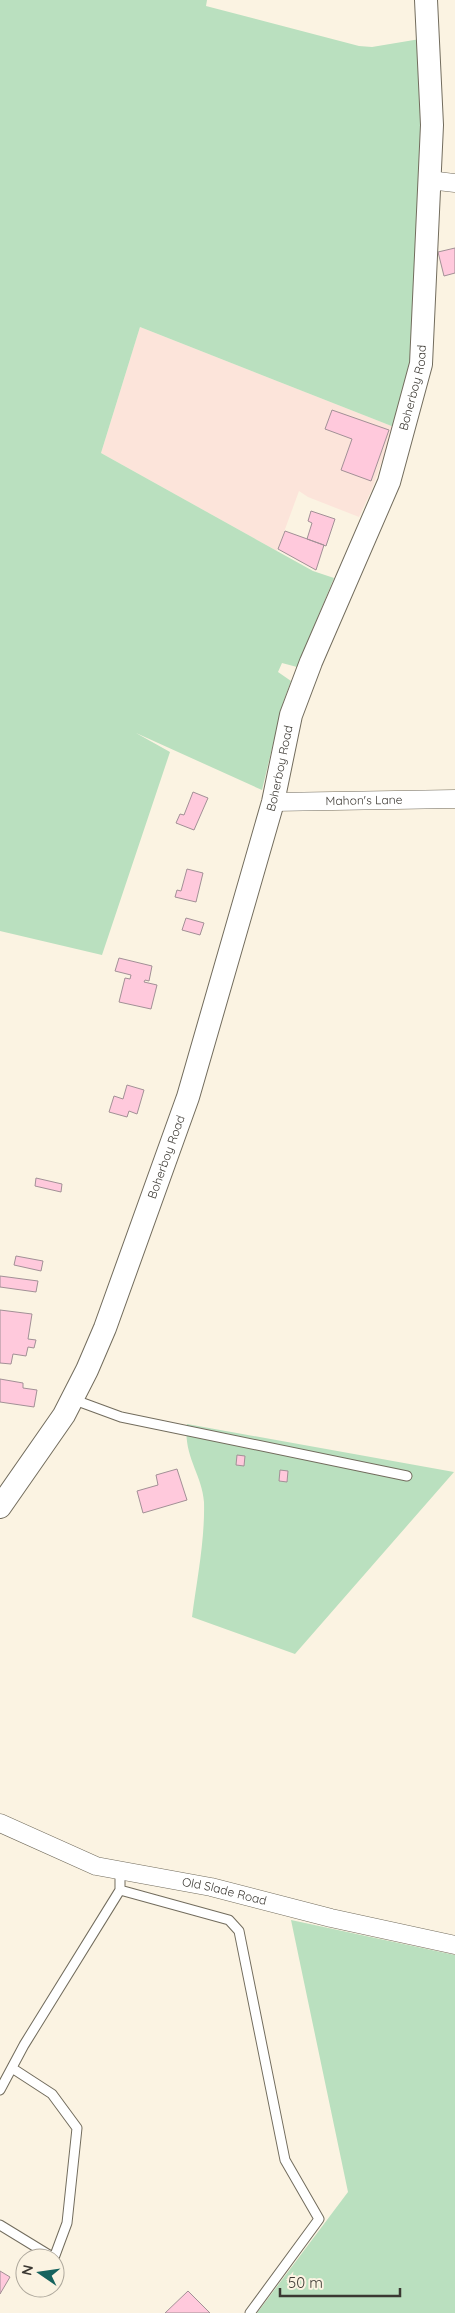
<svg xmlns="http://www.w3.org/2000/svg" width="455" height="2313" font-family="Quicksand,sans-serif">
  <rect width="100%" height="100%" fill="#fbf3e2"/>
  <path fill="#fce4da" d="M140 327 394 427 372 489 359 517 308 497 299 491 277 551 101 453Z"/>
  <path fill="#bae0bf" d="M0 0H207L206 6 359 46 372 47 420 39 424 128 410 359 405 390 394 427 140 327 101 453 313 571 334 578 297 667 282 663 278 672 291 681 283 703 262 790 136 733 170 752 102 955 0 931Z
    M187 1424 454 1472 295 1654 192 1617C197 1579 205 1540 204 1502 202 1474 183 1456 187 1424Z
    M291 1920 455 1955V2313H257L348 2192Z"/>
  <path fill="#ffc9dc" stroke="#a29096" d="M455 248V273L444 276 438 252Z
    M332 410 389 430 371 481 341 470 352 439 325 429Z
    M311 511 335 519 326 546 307 539 312 523 308 521Z
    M285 531 324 545 316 570 278 549Z
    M193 792 208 798 194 830 176 823 180 814 184 815Z
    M187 869 203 873 196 902 175 897 177 890 181 891Z
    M186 918 204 923 200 935 182 930Z
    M119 958 152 966 149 981 145 980 144 982 157 985 151 1009 119 1002 125 978 130 979 131 975 115 971Z
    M127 1085 144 1090 137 1114 129 1111 127 1117 109 1112 114 1096 123 1099Z
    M36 1178 62 1184 61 1192 35 1186Z
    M16 1256 43 1261 41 1271 14 1265Z
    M0 1276 38 1281 36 1292 0 1287Z
    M0 1310 32 1314 28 1339 36 1340 34 1348 28 1347 26 1356 13 1354 11 1364 0 1363Z
    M0 1379 23 1383V1388L37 1390 34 1407 0 1402Z
    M237 1455 245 1456 244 1466 236 1465Z
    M177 1469 187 1500 143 1513 137 1491 158 1485 156 1475Z
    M280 1470 288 1471 287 1482 279 1481Z
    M0 2271 10 2277 0 2294Z
    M188 2291 210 2313H165Z"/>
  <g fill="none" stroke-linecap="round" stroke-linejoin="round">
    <defs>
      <path id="service" d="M72 1399 121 1417 407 1476
        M120 1890 229 1920 239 1931 285 2160 319 2219 250 2313
        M12 2068 52 2094 77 2128 67 2223 54 2258
        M0 2090 24 2045 120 1890V1870
        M0 2225 54 2258"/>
      <g id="minor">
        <path d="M429 180 455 183"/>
        <path id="s1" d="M273 802 455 799"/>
        <path id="s2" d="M0 1823 96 1866 211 1887 331 1918 455 1945"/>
      </g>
      <g id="tertiary">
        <path id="s3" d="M0 1507 64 1415 87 1370 105 1328 188 1097 273 802 291 715 311 662 389 482 421 364 432 125 426 0"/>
      </g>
    </defs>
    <use href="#service" stroke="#726c5d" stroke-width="11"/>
    <use href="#minor" stroke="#726c5d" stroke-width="19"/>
    <use href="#tertiary" stroke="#726c5d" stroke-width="24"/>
    <use href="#service" stroke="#fff" stroke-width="9"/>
    <use href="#minor" stroke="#fff" stroke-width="18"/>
    <use href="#tertiary" stroke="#fff" stroke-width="22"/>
  </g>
  <g text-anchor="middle" stroke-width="4" stroke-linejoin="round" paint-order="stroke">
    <g font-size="12" fill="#3b3832" stroke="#fbf3e2">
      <text dy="4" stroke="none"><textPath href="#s3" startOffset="1200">Boherboy Road</textPath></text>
      <text dy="4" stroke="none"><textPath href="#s3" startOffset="795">Boherboy Road</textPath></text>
      <text dy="4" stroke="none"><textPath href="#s1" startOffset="91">Mahon's Lane</textPath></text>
      <text dy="4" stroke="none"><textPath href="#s3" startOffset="390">Boherboy Road</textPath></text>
      <text dy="4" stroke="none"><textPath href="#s2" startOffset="236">Old Slade Road</textPath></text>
    </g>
  </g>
  <g transform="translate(40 2273) rotate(283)"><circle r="24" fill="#fbf3e2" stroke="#aea89c"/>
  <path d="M0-4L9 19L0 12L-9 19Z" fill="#15635e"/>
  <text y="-8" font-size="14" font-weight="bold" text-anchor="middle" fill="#3b3832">N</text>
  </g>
  <path d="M280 2288v8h120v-8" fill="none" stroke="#3b3832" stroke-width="2.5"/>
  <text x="288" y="2288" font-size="15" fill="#3b3832" stroke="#fbf3e2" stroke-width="4" paint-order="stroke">50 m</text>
</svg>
